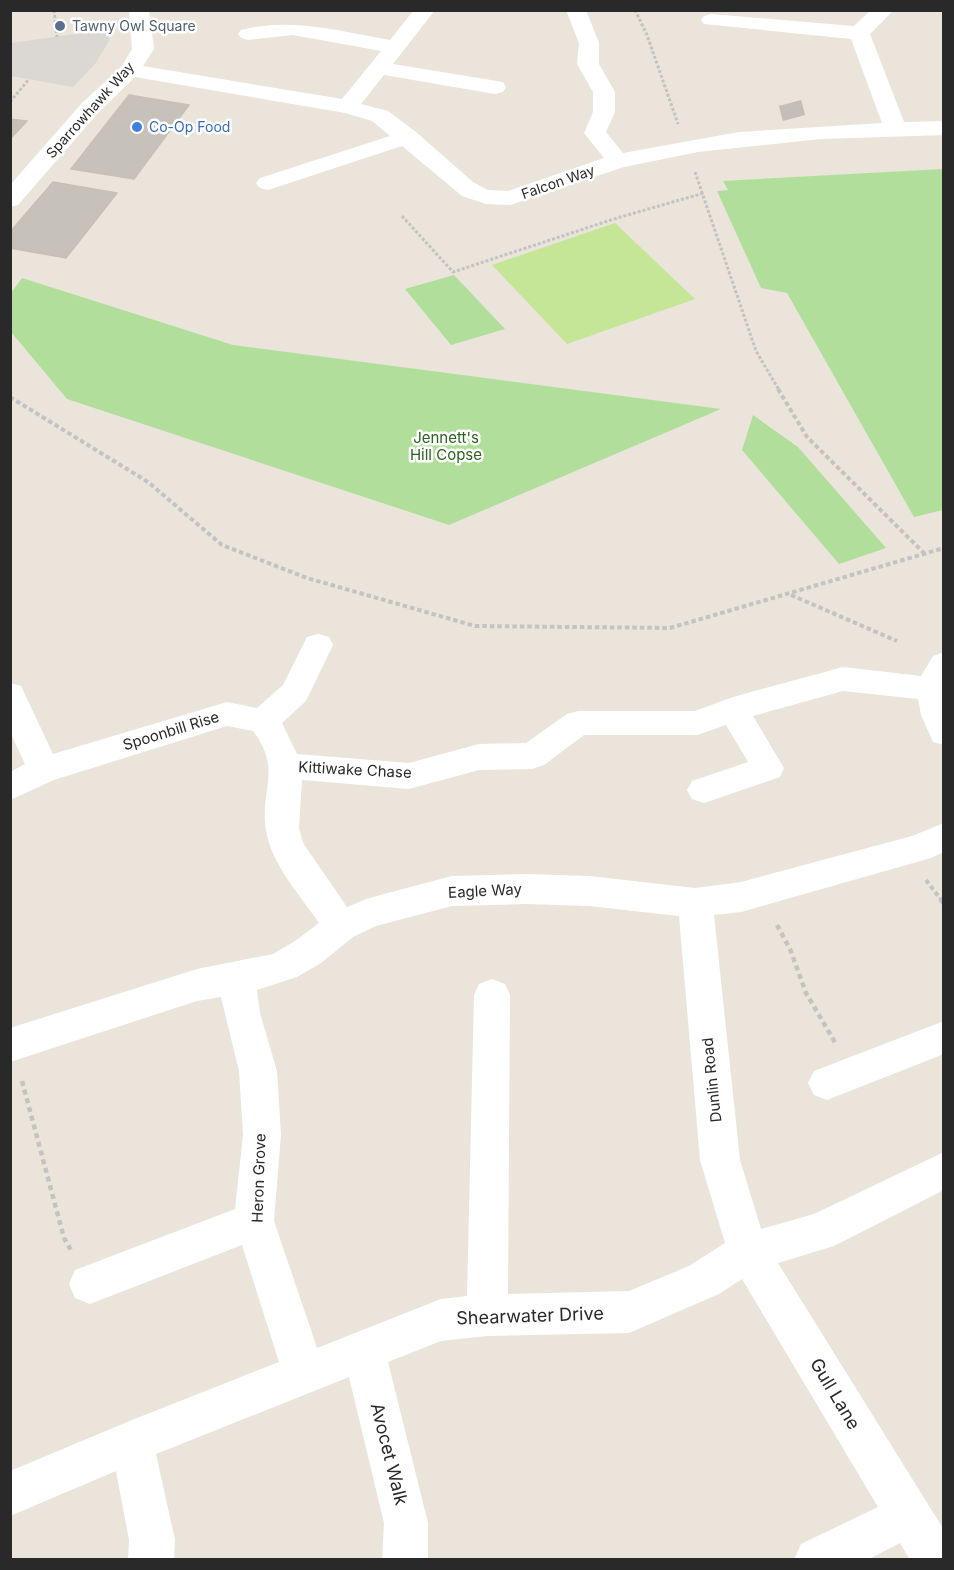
<svg xmlns="http://www.w3.org/2000/svg" width="954" height="1570" font-family="Inter,sans-serif">
  <rect width="100%" height="100%" fill="#eae4db"/>
  <path fill="#b2de9b" d="M943 169V510L914 517 787 293 761 288 717 191 728 190 723 181Z
    M454 275 505 329 451 345 405 289Z
    M22 278 233 345 721 409 449 525 67 399 11 332V293Z
    M753 415 798 447 886 548 839 564 742 450Z"/>
  <path fill="#c5e597" d="M615 223 695 299 567 344 492 265Z"/>
  <path fill="#dbd7d2" d="M110 29 109 41 95 64 73 87 11 76V43Z"/>
  <path fill="#c6c2ba" stroke="#c6c0b5" stroke-width="1.5" d="M129 95 189 105 134 179 71 169Z
    M10 119 27 121 10 139Z
    M53 182 117 193 66 258 10 248V232Z"/>
  <g fill="none" stroke-linecap="round" stroke-linejoin="round">
    <path stroke="#c3bfb7" stroke-width="23" stroke-dasharray="23 11" stroke-linecap="butt" d="M790 103 794 118"/>
    <path stroke="#c3c3c3" stroke-width="3" stroke-dasharray="3 2" stroke-linecap="butt" d="M54 10 57 37
      M635 10 647 35 678 124
      M10 102 29 79
      M695 172 756 351 779 390
      M402 216 453 272 617 218 704 193"/>
    <path stroke="#c3c3c3" stroke-width="4" stroke-dasharray="4.5 3" stroke-linecap="butt" d="M778 389 807 437 925 554
      M10 397 148 482 222 545 307 578 475 626 670 628 944 548
      M791 595 897 641
      M926 880 942 901"/>
    <path stroke="#c3c3c3" stroke-width="4.5" stroke-dasharray="5 4" stroke-linecap="butt" d="M941 900 944 904
      M777 925 790 949 806 993 836 1044
      M22 1081 64 1238 72 1252"/>
    <path fill="#fff" fill-rule="evenodd" d="M129 10H149L154 49 143 66 342 99 381 51 293 35 248 40 241 38 238 34 241 30C292 17 339 31 390 40L414 10H435L393 64 503 82 506 87 503 92 495 94 384 75 361 104 388 111 416 132 473 182 488 190 508 191 604 158 584 133 593 112V92L577 64 579 43 566 10H586L599 43V64L615 92V112L606 132 623 153 739 132 882 123 851 39 704 24 701 20 704 16 711 14 854 26 871 10H894L870 34 904 122 944 121V135L821 139 698 152 624 167 510 205 486 204 462 196 402 146 268 190 260 188 256 183 260 178 390 136 372 121 345 113 135 77 98 113 18 205 10 207V185L82 103 122 66 132 49Z
      M318 634 329 637 333 645 306 701 282 723 297 754 409 763 479 744 526 743 567 714 578 711H695L733 697 843 667 921 676 933 656 944 652V745L933 742 921 715 918 699 843 691 753 716 784 768 780 777 704 803 692 799 687 790 692 781 748 762 726 725 697 735H584L544 765 532 769 479 770 409 789 302 780 299 828 303 843 347 907 369 898 452 876 527 874 589 876 695 888 741 882 912 836 944 823V852L931 858 741 912 714 915 740 1160 761 1229 814 1214 944 1152V1190L834 1246 778 1263 944 1530V1560H910L900 1543 867 1560H794L801 1544 878 1507 742 1279 719 1294 629 1333 487 1336 441 1341 388 1362 428 1523V1560H382L384 1523 349 1377 156 1454 175 1540 174 1560H128L129 1540 116 1471 10 1516V1471L132 1420 279 1362 242 1245 90 1304 75 1298 69 1284 75 1270 235 1209 243 1135 239 1071 221 997 197 1001 10 1062V1028L197 969 273 954 295 941 319 923C300 895 271 864 266 830 259 792 283 770 253 731L227 726 54 780 10 800V772L25 764 10 732V683L21 686 53 754 227 702 257 708 283 685 307 637ZM527 904 589 906 679 916 700 1160 725 1243 689 1266 629 1291 508 1294 510 995 505 984 492 979 479 984 474 995 467 1296 441 1299 317 1348 274 1221 281 1135 277 1071 260 1013 257 990 297 977 321 963 353 937 376 926 452 906Z
      M944 1021V1054L827 1100 814 1095 808 1083 814 1071Z"/>
  </g>
  <circle fill="#5c6f8a" stroke="#fff" stroke-width="2" cx="60" cy="26" r="6"/>
  <circle fill="#3f7fe0" stroke="#fff" stroke-width="2" cx="137" cy="127" r="6"/>
  <g text-anchor="middle" stroke-width="5" stroke-linejoin="round" paint-order="stroke">
    <g font-size="14" fill="#4e5e75" stroke="#fff" text-anchor="start">
      <text x="72" y="31">Tawny Owl Square</text>
    </g>
    <g font-size="14" fill="#292929" stroke="#fff">
      <text transform="translate(90 110) rotate(-48)" y="5">Sparrowhawk Way</text>
      <text transform="translate(558 182) rotate(-19)" y="5">Falcon Way</text>
    </g>
    <g font-size="14" fill="#366cbe" stroke="#fff" text-anchor="start">
      <text x="149" y="132">Co-Op Food</text>
    </g>
    <g font-size="15" fill="#2c611e" stroke="#fff">
      <text x="446" y="443">Jennett's<tspan x="446" dy="17">Hill Copse</tspan></text>
    </g>
    <g font-size="15" fill="#292929" stroke="#fff">
      <text transform="translate(171 731) rotate(-17)" y="5">Spoonbill Rise</text>
      <text transform="translate(355 770) rotate(3)" y="5">Kittiwake Chase</text>
      <text transform="translate(485 891) rotate(-3)" y="5">Eagle Way</text>
      <text transform="translate(712 1080) rotate(-96)" y="5">Dunlin Road</text>
      <text transform="translate(259 1178) rotate(-88)" y="5">Heron Grove</text>
    </g>
    <g font-size="18" fill="#292929" stroke="#fff">
      <text transform="translate(530 1316) rotate(-2)" y="6">Shearwater Drive</text>
      <text transform="translate(835 1394) rotate(59)" y="6">Gull Lane</text>
      <text transform="translate(389 1454) rotate(76)" y="6">Avocet Walk</text>
    </g>
  </g>
  <rect width="954" height="1570" fill="none" stroke="#292929" stroke-width="24"/>
</svg>
